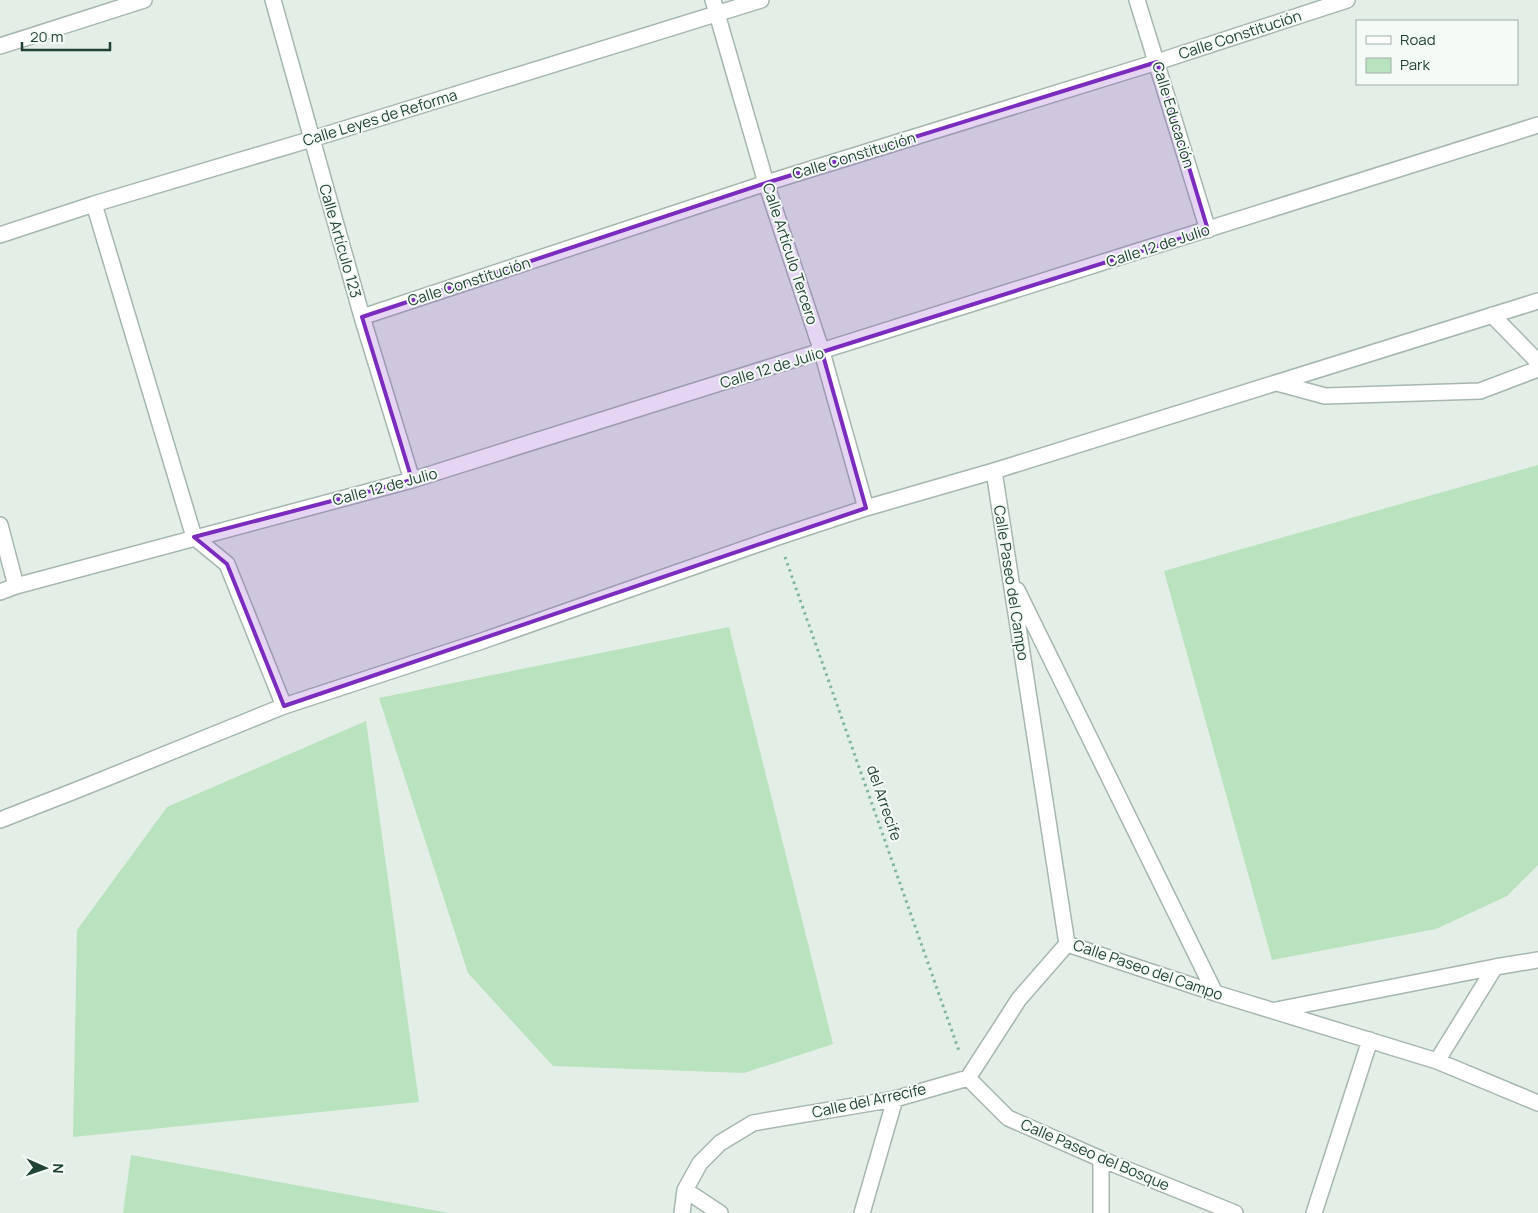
<svg xmlns="http://www.w3.org/2000/svg" width="1538" height="1213" font-family="Manrope,sans-serif">
  <rect width="100%" height="100%" fill="#e3eee7"/>
  <path fill="#b9e2be" d="M1538 465V865L1507 896 1436 929 1272 960 1164 571Z
    M729 627 833 1044 744 1073 553 1066 468 973 379 698Z
    M366 721 419 1102 73 1137 77 930 167 807Z
    M131 1155 449 1213H123Z"/>
  <g fill="none" stroke-linecap="round" stroke-linejoin="round">
    <defs>
      <path id="street" d="M273 0 362 317 412 480
        M713 0 766 183 822 352 866 508
        M1137 0 1208 230
        M0 46 144 0
        M94 204 194 537 227 564 284 706
        M0 235 94 204 312 139 761 0
        M1492 315 1538 362
        M362 317 766 183 1157 62 1347 0
        M1277 383 1325 396 1480 391 1538 369
        M994 471 1067 944
        M0 525 16 586
        M1017 590 1215 993
        M0 592 16 586 412 480 1538 125
        M0 820 82 788 284 706 482 641 778 537 866 508 994 471 1538 301
        M1067 944 1215 993 1437 1061 1538 1103
        M1276 1010 1495 967 1538 960
        M1437 1061 1495 967
        M968 1078 1008 1118 1101 1159 1235 1213
        M685 1190 720 1213
        M682 1213 685 1190 700 1163 720 1143 753 1123 895 1099 968 1078 1019 999 1067 944
        M862 1213 895 1099
        M1101 1213V1159
        M1314 1213 1370 1040"/>
    </defs>
    <use href="#street" stroke="#a5b7ae" stroke-width="18"/>
    <path stroke="#7fb69d" stroke-width="3" stroke-dasharray="2.5 4" stroke-linecap="butt" d="M785 557 959 1051"/>
    <use href="#street" stroke="#fff" stroke-width="15"/>
  </g>
  <path fill="#7b2cbf" fill-opacity="0.2" stroke="#7b2cbf" stroke-width="4" stroke-linejoin="round" d="M1157 62 1208 230 822 352 866 508 284 706 227 564 194 537 412 480 362 317 766 183Z"/>
  <g text-anchor="middle" stroke-width="4" stroke-linejoin="round" paint-order="stroke">
    <g font-size="15" fill="#204234" stroke="#f4faf6">
      <text transform="translate(1240 35) rotate(-18)" y="5">Calle Constitución</text>
      <text transform="translate(1173 115) rotate(73)" y="5">Calle Educación</text>
      <text transform="translate(380 118) rotate(-17)" y="5">Calle Leyes de Reforma</text>
      <text transform="translate(854 156) rotate(-17)" y="5">Calle Constitución</text>
      <text transform="translate(340 241) rotate(74)" y="5">Calle Artículo 123</text>
      <text transform="translate(1158 246) rotate(-18)" y="5">Calle 12 de Julio</text>
      <text transform="translate(790 254) rotate(72)" y="5">Calle Artículo Tercero</text>
      <text transform="translate(469 282) rotate(-18)" y="5">Calle Constitución</text>
      <text transform="translate(772 368) rotate(-17)" y="5">Calle 12 de Julio</text>
      <text transform="translate(385 487) rotate(-15)" y="5">Calle 12 de Julio</text>
      <text transform="translate(1011 583) rotate(81)" y="5">Calle Paseo del Campo</text>
      <text transform="translate(884 803) rotate(71)" y="5">del Arrecife</text>
      <text transform="translate(1148 970) rotate(19)" y="5">Calle Paseo del Campo</text>
      <text transform="translate(869 1101) rotate(-12)" y="5">Calle del Arrecife</text>
      <text transform="translate(1095 1155) rotate(23)" y="5">Calle Paseo del Bosque</text>
    </g>
  </g>
  <rect x="1356" y="20" width="162" height="65" fill="#f4faf6" stroke="#9fb0a8"/>
  <rect x="1366" y="36" width="25" height="8" fill="#ffffff" stroke="#9fb0a8"/>
  <text x="1400" y="45" font-size="15" fill="#204234">Road</text>
  <rect x="1366" y="58" width="25" height="15" fill="#b9e2be" stroke="#9fb0a8"/>
  <text x="1400" y="70" font-size="15" fill="#204234">Park</text>
  <g transform="translate(45 1168) rotate(92)" stroke="#f4faf6" stroke-width="4" paint-order="stroke">
  <path d="M0-4L9 19L0 12L-9 19Z" fill="#204234"/>
  <text y="-8" font-size="14" font-weight="bold" text-anchor="middle" fill="#204234">N</text>
  </g>
  <path d="M22 42v8h88v-8" fill="none" stroke="#204234" stroke-width="2.5"/>
  <text x="30" y="42" font-size="15" fill="#204234" stroke="#f4faf6" stroke-width="4" paint-order="stroke">20 m</text>
</svg>
